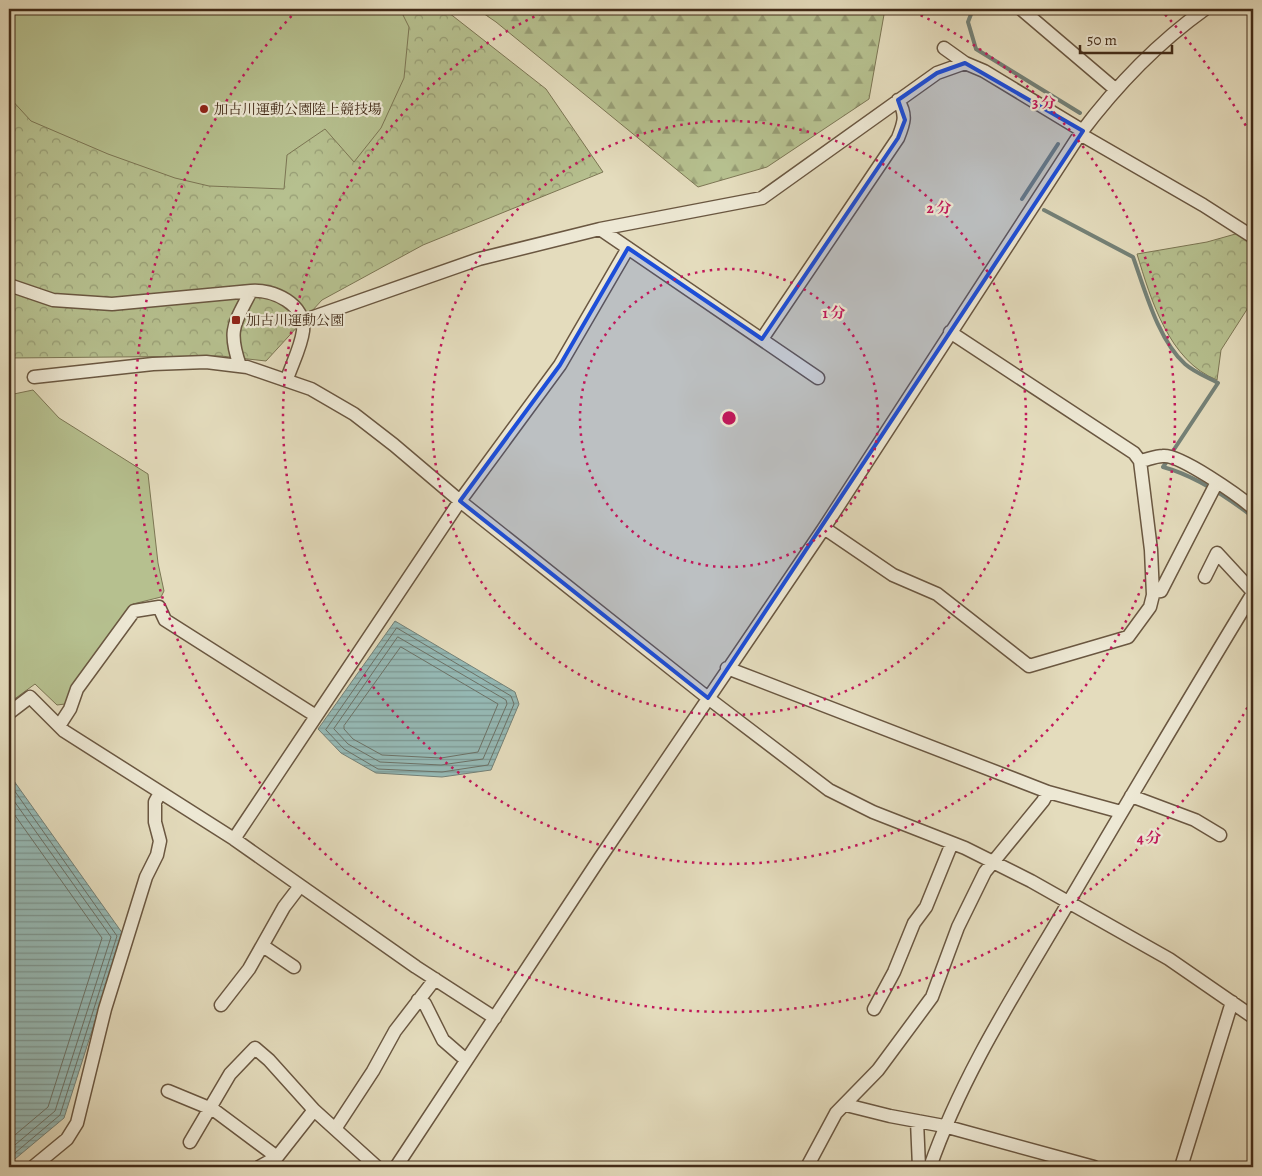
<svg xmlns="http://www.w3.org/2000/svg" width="1262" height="1176" font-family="Alegreya,'Noto Serif JP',serif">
  <defs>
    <pattern id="forest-firs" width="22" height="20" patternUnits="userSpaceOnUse" patternTransform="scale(1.25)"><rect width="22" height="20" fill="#b6c08f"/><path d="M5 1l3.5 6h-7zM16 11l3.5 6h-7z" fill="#969c74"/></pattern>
    <pattern id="park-crowns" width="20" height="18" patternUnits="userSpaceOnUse" patternTransform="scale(1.25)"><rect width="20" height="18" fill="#b6c08f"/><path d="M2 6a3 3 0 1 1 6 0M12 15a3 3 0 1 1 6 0" fill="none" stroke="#969c74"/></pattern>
    <pattern id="water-rules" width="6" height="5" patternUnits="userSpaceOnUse" patternTransform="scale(1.25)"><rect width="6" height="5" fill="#96bab6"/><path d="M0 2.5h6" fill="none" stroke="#7c9793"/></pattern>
  </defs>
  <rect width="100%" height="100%" fill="#e4dcbd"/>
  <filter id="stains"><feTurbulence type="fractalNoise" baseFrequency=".004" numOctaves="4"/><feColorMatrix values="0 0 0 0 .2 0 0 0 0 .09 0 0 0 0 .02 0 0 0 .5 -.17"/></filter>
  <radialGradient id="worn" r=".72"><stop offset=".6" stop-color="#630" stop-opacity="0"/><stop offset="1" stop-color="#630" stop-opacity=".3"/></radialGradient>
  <path fill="url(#forest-firs)" stroke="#7c7654" d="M477 9H885L869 99 767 167 698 187 496 22Z"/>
  <path fill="url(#park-crowns)" stroke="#7c7654" d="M9 9H444L546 89 603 172 423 245 322 300 266 361 221 356 9 358Z
    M1239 233 1253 241V300L1221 350 1217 380C1169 361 1151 300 1137 254L1207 242Z"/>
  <path fill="#b6c08f" stroke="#7c7654" d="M9 9H400L409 27 404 78 381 128 354 162 325 129 287 155 284 189 209 186 175 178 108 154 31 121 9 97Z
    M33 390 59 418 148 474 158 563 164 591 161 597 133 604 73 686 65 704 57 705 35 684 9 703V395Z"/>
  <path fill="url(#water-rules)" stroke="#748177" d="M395 621 515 692 519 704 491 770 442 777 376 773 341 753 318 729Z
    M9 774 123 934 64 1118 9 1164Z"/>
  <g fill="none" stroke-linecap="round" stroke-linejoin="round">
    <path stroke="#6c7267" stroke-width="1" d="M397 628 511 696 514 704 488 765 442 772 378 769 344 749 326 730Z
      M398 637 506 700 507 704 483 759 441 765 380 762 348 744 334 729Z
      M401 647 498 704 478 752 441 758 382 755 353 739 344 729V726Z
      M9 783 117 936 60 1115 9 1158
      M9 794 111 937 55 1111 9 1150
      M9 807 102 938 48 1107 9 1140"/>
    <path stroke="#748177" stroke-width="4" d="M973 9 968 22 976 49 1080 113
      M1022 199 1058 144
      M1044 210 1133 257C1145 290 1158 340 1185 364 1194 372 1207 377 1218 383L1171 454
      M1168 460 1163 467C1196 476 1226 496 1253 517"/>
    <defs>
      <path id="minor" d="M1021 9 1115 89
        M944 48 965 63
        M1080 134 1203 205 1253 237
        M600 229 818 378
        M9 285 53 300 112 304 251 291C273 289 306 304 303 331 301 347 292 364 287 379
        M302 321 479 259 600 229 762 198 937 73 965 63 984 71 1083 131
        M950 332 1134 453 1140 461C1147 460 1155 456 1163 456 1180 454 1239 496 1253 508
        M762 339 898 138C904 123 907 115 898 100
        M240 366C227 329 235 323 251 291
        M34 377 153 364 206 362 247 367 311 389 354 414 394 445 460 501 708 698 829 790 873 812 965 848 1031 881 1169 959 1253 1017
        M824 528 893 575 937 594 1029 666 1128 637 1150 607 1153 595 1151 550 1140 461
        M1205 577 1217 553 1253 592
        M1153 592 1161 591 1217 482
        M727 668 1048 792 1121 812
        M9 713 30 697 59 726
        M316 716 165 620 159 607 134 611 77 689 70 709 59 726 64 731 234 839 416 967 495 1018
        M1131 796 1195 820 1220 835
        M234 839 460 501 560 365 628 248
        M263 946 294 967
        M418 1000 425 1004 443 1040 466 1060
        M221 1005 249 969 284 907 300 886
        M874 1009 894 972 914 923 926 907 952 843
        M168 1091 214 1110 277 1157
        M846 1105 890 1116 944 1126 1094 1167
        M917 1121 919 1167
        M335 1129 373 1071 395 1031 435 979
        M190 1142 230 1074 255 1048 269 1060 314 1110
        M33 1167 67 1139 77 1123 105 1009 146 877 157 855 160 841 155 822V802L160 793
        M259 1167 277 1157 314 1110 377 1167
        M396 1167 600 858 824 528 1080 134C1116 86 1156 44 1205 9
        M807 1167 836 1113 878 1070 932 997 958 927 985 872 1043 801 1048 792
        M930 1167C961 1078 1012 998 1060 917 1124 808 1188 700 1253 593
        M1181 1167 1232 1002"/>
    </defs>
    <use href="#minor" stroke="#6a5741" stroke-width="15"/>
    <use href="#minor" stroke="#ede8d4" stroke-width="12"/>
  </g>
  <path fill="#1d4ed8" fill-opacity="0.2" stroke="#1d4ed8" stroke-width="4" stroke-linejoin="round" d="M965 63 1083 131 708 698 460 501 560 365 628 248 762 339 898 138 905 120 898 100 937 73Z"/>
  <g fill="none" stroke="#c2185b" stroke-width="2.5" stroke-dasharray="2.5 5">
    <circle cx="729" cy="418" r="149"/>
    <circle cx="729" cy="418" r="297"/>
    <path d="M907 9A446 446 0 1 1 551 9"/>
    <path d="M1251 701A594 594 0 1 1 298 9M1160 9A594 594 0 0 1 1251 135"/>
  </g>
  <g fill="#8f2418" stroke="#ede8d4" stroke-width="2">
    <circle cx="204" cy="109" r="5"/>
    <rect x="231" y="315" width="10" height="10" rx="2.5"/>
  </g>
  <g text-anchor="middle" stroke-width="4.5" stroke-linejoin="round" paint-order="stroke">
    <g font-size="14" fill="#422b18" stroke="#ede8d4" text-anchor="start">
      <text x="214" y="114">加古川運動公園陸上競技場</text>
      <text x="246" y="325">加古川運動公園</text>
    </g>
  </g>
  <circle cx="729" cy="418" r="8" fill="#c2185b" stroke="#ede8d4" stroke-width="2.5"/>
  <g font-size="15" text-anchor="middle" font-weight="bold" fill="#c2185b" stroke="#ede8d4" stroke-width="4.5" stroke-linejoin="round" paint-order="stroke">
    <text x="1044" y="108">3 分</text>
    <text x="939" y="213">2 分</text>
    <text x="834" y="318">1 分</text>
    <text x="1149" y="843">4 分</text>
  </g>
  <rect width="1262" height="1176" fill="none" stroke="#e4dcbd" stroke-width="30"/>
  <rect x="10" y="10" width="1242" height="1156" fill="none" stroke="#422b18" stroke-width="2.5"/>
  <rect x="15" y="15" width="1232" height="1146" fill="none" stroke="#422b18"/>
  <path d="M1080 45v8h92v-8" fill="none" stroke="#422b18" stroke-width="2.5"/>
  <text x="1087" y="45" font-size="15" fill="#422b18" stroke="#ede8d4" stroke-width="4" paint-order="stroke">50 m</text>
  <rect width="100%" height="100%" filter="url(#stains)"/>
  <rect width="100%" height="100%" fill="url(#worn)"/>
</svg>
